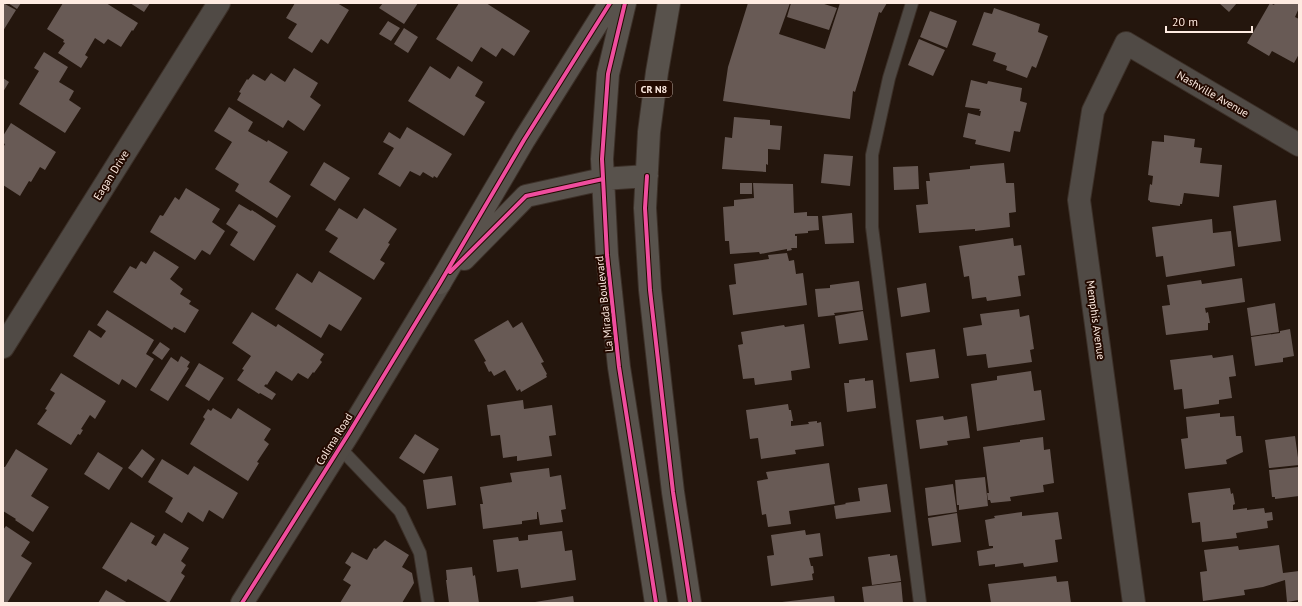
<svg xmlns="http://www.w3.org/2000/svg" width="1302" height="606" font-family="'PT Sans',sans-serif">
  <rect width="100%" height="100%" fill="#24160d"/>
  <path fill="#685a55" d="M3 3 16 10 3 31Z
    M8 3H21L17 9Z
    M63 3H106L138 23 133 31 132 30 121 47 108 39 104 44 95 38 85 55 88 57 81 68 58 53 65 43 63 42 64 40 47 29Z
    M130 3H150L144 12Z
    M295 3H337L349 10 328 44 321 39 312 53 288 38 297 24 286 18Z
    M383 3H418L404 24 379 8Z
    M459 3H486L530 31 514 56 502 48 496 57 481 47 472 62 436 39Z
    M748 3H790L779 34 825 49 840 3H887L881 13 879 12 855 92 853 91 850 119 723 101 728 67Z
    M791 3H821L837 8 829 30 787 17Z
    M1219 3H1237L1229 12Z
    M1270 3 1274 5 1275 3 1299 4V8L1295 17 1299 19V54L1294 63 1272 51 1269 56 1247 43Z
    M994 8 1040 24 1038 32 1048 36 1036 68 1032 66 1027 78 1006 70 1007 66 993 61 996 53 972 45 984 12 992 14Z
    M930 11 957 21 947 48 920 37Z
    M388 21 400 28 391 41 379 34Z
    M404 28 418 37 408 53 394 44Z
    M919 39 945 50 933 76 908 65Z
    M44 52 68 67 59 82 74 91 69 100 81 108 65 133 19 104 39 71 34 68Z
    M430 66 450 79 458 66 483 82 475 96 485 102 464 136 408 101Z
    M294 68 318 83 310 97 321 105 304 131 288 120 283 128 237 100 241 93 239 92 247 79 248 80 253 74 265 81 271 73 285 82Z
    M3 78 9 82 3 92Z
    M971 80 987 84 988 81 1022 88 1020 101 1027 103 1020 132 1014 131 1010 152 975 144 976 140 963 137 968 113 980 116 981 111H979L980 109 965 107Z
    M229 107 253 122 248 131 267 142 268 140 288 152 269 182 291 196 277 218 235 191 239 184 215 169 232 142 214 131Z
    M734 117 770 120V125L782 126 780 150 768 149V165L766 164V172L722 169 725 137 732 138Z
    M11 123 56 152 45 170 40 167 31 182 29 181 20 196 3 185V148L5 144 3 143V136Z
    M407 127 452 154 437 178 434 176 433 178 423 172 420 176 410 171 400 187 378 174 394 148 383 142 389 132 400 139Z
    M1164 135 1195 139 1194 147 1202 148 1200 163 1222 165 1219 197 1184 193 1182 204H1180V206L1150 202V201L1148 200 1150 184 1152 185 1153 176 1148 175 1152 141 1164 142Z
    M824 154 853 156 850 186 821 183Z
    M324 162 350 178 335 201 310 185Z
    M1004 163 1006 183H1014L1016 212 1009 213 1010 227 975 231V229L919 233 916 205 928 204 926 181H930L929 173 970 169V166Z
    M918 166 919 189 894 190 893 167Z
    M740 183H752V194H740Z
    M753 183 793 184 794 213 807 212V216H818L819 230 808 231V233L795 234V236H797V248H791L792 250 787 251V249L760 254 759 252 730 254 729 241H725L723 207 734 206V200L754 198Z
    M186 188 220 209 212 222 225 231 210 255 202 250 195 260 150 232 160 215 163 216 175 197 179 200Z
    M1276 200 1281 241 1238 247 1233 206Z
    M239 204 251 211 252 210 276 226 254 261 230 245 238 232 226 224Z
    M339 208 357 219 364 208 397 229 388 243 390 244 380 260 385 263 374 280 329 252 338 238 325 230Z
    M852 213 854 243 825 244 822 216Z
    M1212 219 1213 233 1231 231 1235 266 1166 277 1163 256 1156 257 1152 227Z
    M1013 238 1014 246 1021 245 1025 275 1018 276 1021 296 987 301 986 297 972 299 969 276 964 277 959 246Z
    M154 251 179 267 170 279 183 289 180 294 191 301 189 304 199 310 185 333 174 327 172 330 113 292 130 266 136 269 141 261 146 264Z
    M787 253 789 261 794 260 796 274 803 273 807 305 733 315 729 285 736 284 734 264 769 259 768 255Z
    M319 271 362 298 341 331 329 324 321 338 275 309 297 273 312 283Z
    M1242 278 1245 302 1205 308 1206 313 1208 312 1210 323H1208V330L1166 335 1162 306 1170 305 1167 285 1201 280 1202 284Z
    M859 281 863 310 834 313 835 315 818 317 815 289 830 288V285Z
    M926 283 930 312 901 317 897 288Z
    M1275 303 1279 332 1251 336 1247 308Z
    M1019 309 1020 317 1029 315 1034 349 1030 350 1032 362 988 368 986 354 967 356 963 328 982 325 980 314Z
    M107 310 154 340 146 354 154 359 136 388 122 379 119 385 73 356 89 330 101 338 106 331 97 325Z
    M863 311 868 340 839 344 835 316Z
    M252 312 276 327 278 324 324 354 320 360 322 362 314 373 313 372 308 379 298 373 292 381 276 371 267 385 266 384 264 386 276 394 272 400 260 393 259 394 237 380 244 370 242 369 251 356 232 343Z
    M508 320 513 328 522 322 544 362 541 363 547 374 546 375 547 377 521 392 520 389 517 391 505 370 494 376 491 371 489 372 484 362 486 361 474 340Z
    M804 324 810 368 791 371 792 380 755 385 754 378 743 379 738 345 743 344 741 332 784 325 785 327Z
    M1290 329 1294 356 1283 358V362L1255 366 1251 337 1280 333V331Z
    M160 342 170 349 162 360 152 353Z
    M935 349 939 378 910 382 906 353Z
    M1212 355 1213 358 1233 355 1236 376 1229 377 1232 398 1219 400V404L1184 409 1182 389 1174 390 1170 360Z
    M181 356 190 362 187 367 189 368 168 401 150 390 171 357 178 362Z
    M199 363 224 378 209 401 185 386Z
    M1031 371 1034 391 1041 390 1045 420 977 431 971 384 997 380V376Z
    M61 373 106 401 95 419 90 415 81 429 83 430 80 435 78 434 71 445 37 424 47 410 45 409 55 393 50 390Z
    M865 378V381L873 380 876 408 847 412 844 383H849V380Z
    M523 400 524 409 552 405 556 435 549 436 552 456 517 461V456L503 458 500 435 491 436 487 405Z
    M788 404 789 410H791L793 421H791V426L809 424 808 422 817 421V423L821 422 824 446 795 450 796 454 761 459 758 438 750 439 746 410Z
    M213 408 231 419 238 408 271 429 264 440 269 444 257 462 259 463 248 481 190 444 205 419 203 417 208 409 211 411Z
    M1220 413V417L1234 416 1236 436H1241L1243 452 1226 460 1227 464 1185 469 1181 439 1188 438 1186 417Z
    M943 416 944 420 967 416 970 438 947 441 948 445 920 449 916 420Z
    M415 434 439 449 424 474 399 458Z
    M1295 436 1299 465 1269 468 1265 440Z
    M1043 437 1044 450 1050 449 1054 483 1043 485 1044 492 1010 497 1011 501 991 503 990 500H988L987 493H989L983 447 1020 442V440Z
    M16 449 48 469 31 496 49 507 33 532 15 520 16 519 3 511V467H5Z
    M142 449 155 459 142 478 128 468Z
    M98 452 123 468 109 490 84 474Z
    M162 459 188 475 194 466 238 493 223 519 209 510 203 522 188 512 182 523 165 512 173 498 148 482Z
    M829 463 835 504 789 511 791 524 768 527 766 514 762 515 757 481 768 479 766 472Z
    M1298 467 1299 496 1275 499V497H1272L1269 470Z
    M549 468 550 477 561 475 566 509 561 510 563 522 540 525 538 512H537V519L522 521V524L483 529 480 504H483L480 487 512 482 510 473Z
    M452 476 456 505 427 509 423 480Z
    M985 477 988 506 959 510V505H957L955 480Z
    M887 484 891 512 836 519 834 506 846 504 845 503 860 501 858 488Z
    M953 484 957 512 928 516 925 488Z
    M1230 488 1231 494 1233 493 1235 504 1233 505V510L1247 508V510L1264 508 1265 513 1272 512 1273 520 1267 521 1268 528 1236 533 1237 538 1202 542 1200 522 1192 523 1188 493Z
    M1022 512V516L1058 512 1062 539 1055 540 1058 562 1024 567 1023 563 995 567V564L979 566 977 551 993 548V546H989L985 520 995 518 994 516Z
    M957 513 961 542 932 546 928 518Z
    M131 522 155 536 151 543 156 546 164 533 189 548 181 561 186 565 181 573 185 576 169 603 128 579 126 582 102 568Z
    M6 526 30 542 21 556 32 563 7 603H3V530Z
    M805 530 806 535 820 533 823 556 809 558 811 566H813L814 573 812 574 813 580 771 586 767 556 774 555 771 535Z
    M562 531 565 551 572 550 576 580 521 588 518 569 497 572 493 540 518 537 519 541 528 540V535Z
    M385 540 409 555 402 567 412 573 414 583 402 603H340L351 585 343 580 351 567 345 563 352 552 367 560 374 548 376 549Z
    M1279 545 1283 573 1299 571V600L1287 602 1285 580 1263 587 1244 590 1245 595 1203 601 1200 572 1207 571 1204 550 1238 546 1239 550Z
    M890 554V556L897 555 901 581 872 585 868 557Z
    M472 567 473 576 475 575 479 603H449L446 580H447L446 570Z
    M1056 576 1057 582 1068 581 1071 603H991L988 584Z
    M901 582 903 603H875L874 602H864L862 587Z
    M106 590 128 603H98Z
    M573 596 574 603H535V602Z
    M834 596 835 603H782V602Z"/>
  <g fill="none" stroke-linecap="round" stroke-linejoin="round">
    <defs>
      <path id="lane" d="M912 3 889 78 872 155V227L920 603
        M339 447 400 511 420 553 428 603"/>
      <path id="street" d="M3 347 219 3
        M1134 603 1079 200 1093 111 1126 43 1299 145"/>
      <path id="secondary" d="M242 603 349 433 440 283"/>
      <path id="primary" d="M625 3 608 74 602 159 607 255 619 367 656 603
        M669 3 657 72 649 132 645 208 650 290 661 389 673 492 690 603
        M464 259 526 196 603 179 647 176
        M440 283 524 140 610 3"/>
    </defs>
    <use href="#lane" stroke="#3c3028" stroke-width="14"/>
    <use href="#street" stroke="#3c3028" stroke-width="24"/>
    <use href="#secondary" stroke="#3c3028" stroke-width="24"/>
    <use href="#primary" stroke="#3c3028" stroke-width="24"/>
    <use href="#lane" stroke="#504a45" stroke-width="12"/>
    <use href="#street" stroke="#504a45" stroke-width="22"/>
    <use href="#secondary" stroke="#514b45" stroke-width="22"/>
    <use href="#primary" stroke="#58524c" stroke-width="22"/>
    <defs>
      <path id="cycleway" d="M625 3 608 74 602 159 607 255 619 367 656 603
        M647 176 645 208 650 290 673 492 690 603
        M450 272 526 196 603 179
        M242 603 349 433 440 283 524 140 610 3"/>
    </defs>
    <use href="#cycleway" stroke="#230a00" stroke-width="6"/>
    <use href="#cycleway" stroke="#ef4d9e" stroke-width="4"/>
  </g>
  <g text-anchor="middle" stroke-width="4" stroke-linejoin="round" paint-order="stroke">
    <rect fill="#230a00" stroke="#bca89e" stroke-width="1" x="636" y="81" width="36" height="16" rx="3"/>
    <g font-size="10" font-weight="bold" fill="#feebe1">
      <text x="654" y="93">CR N8</text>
    </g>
    <g font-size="11" fill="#feebe1" stroke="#230a00">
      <text transform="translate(1213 94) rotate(30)" y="4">Nashville Avenue</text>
      <text transform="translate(111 175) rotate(-58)" y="4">Eagan Drive</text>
      <text transform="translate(604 304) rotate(-96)" y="4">La Mirada Boulevard</text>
      <text transform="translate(1096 320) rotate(82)" y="4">Memphis Avenue</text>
      <text transform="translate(334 439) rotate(-58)" y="4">Colima Road</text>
    </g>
  </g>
  <rect width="1302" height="606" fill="none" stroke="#feebe1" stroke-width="8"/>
  <path d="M1166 26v6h86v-6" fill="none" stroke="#feebe1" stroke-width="2"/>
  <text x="1172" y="26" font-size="12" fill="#feebe1" stroke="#230a00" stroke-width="3" paint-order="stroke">20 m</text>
</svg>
